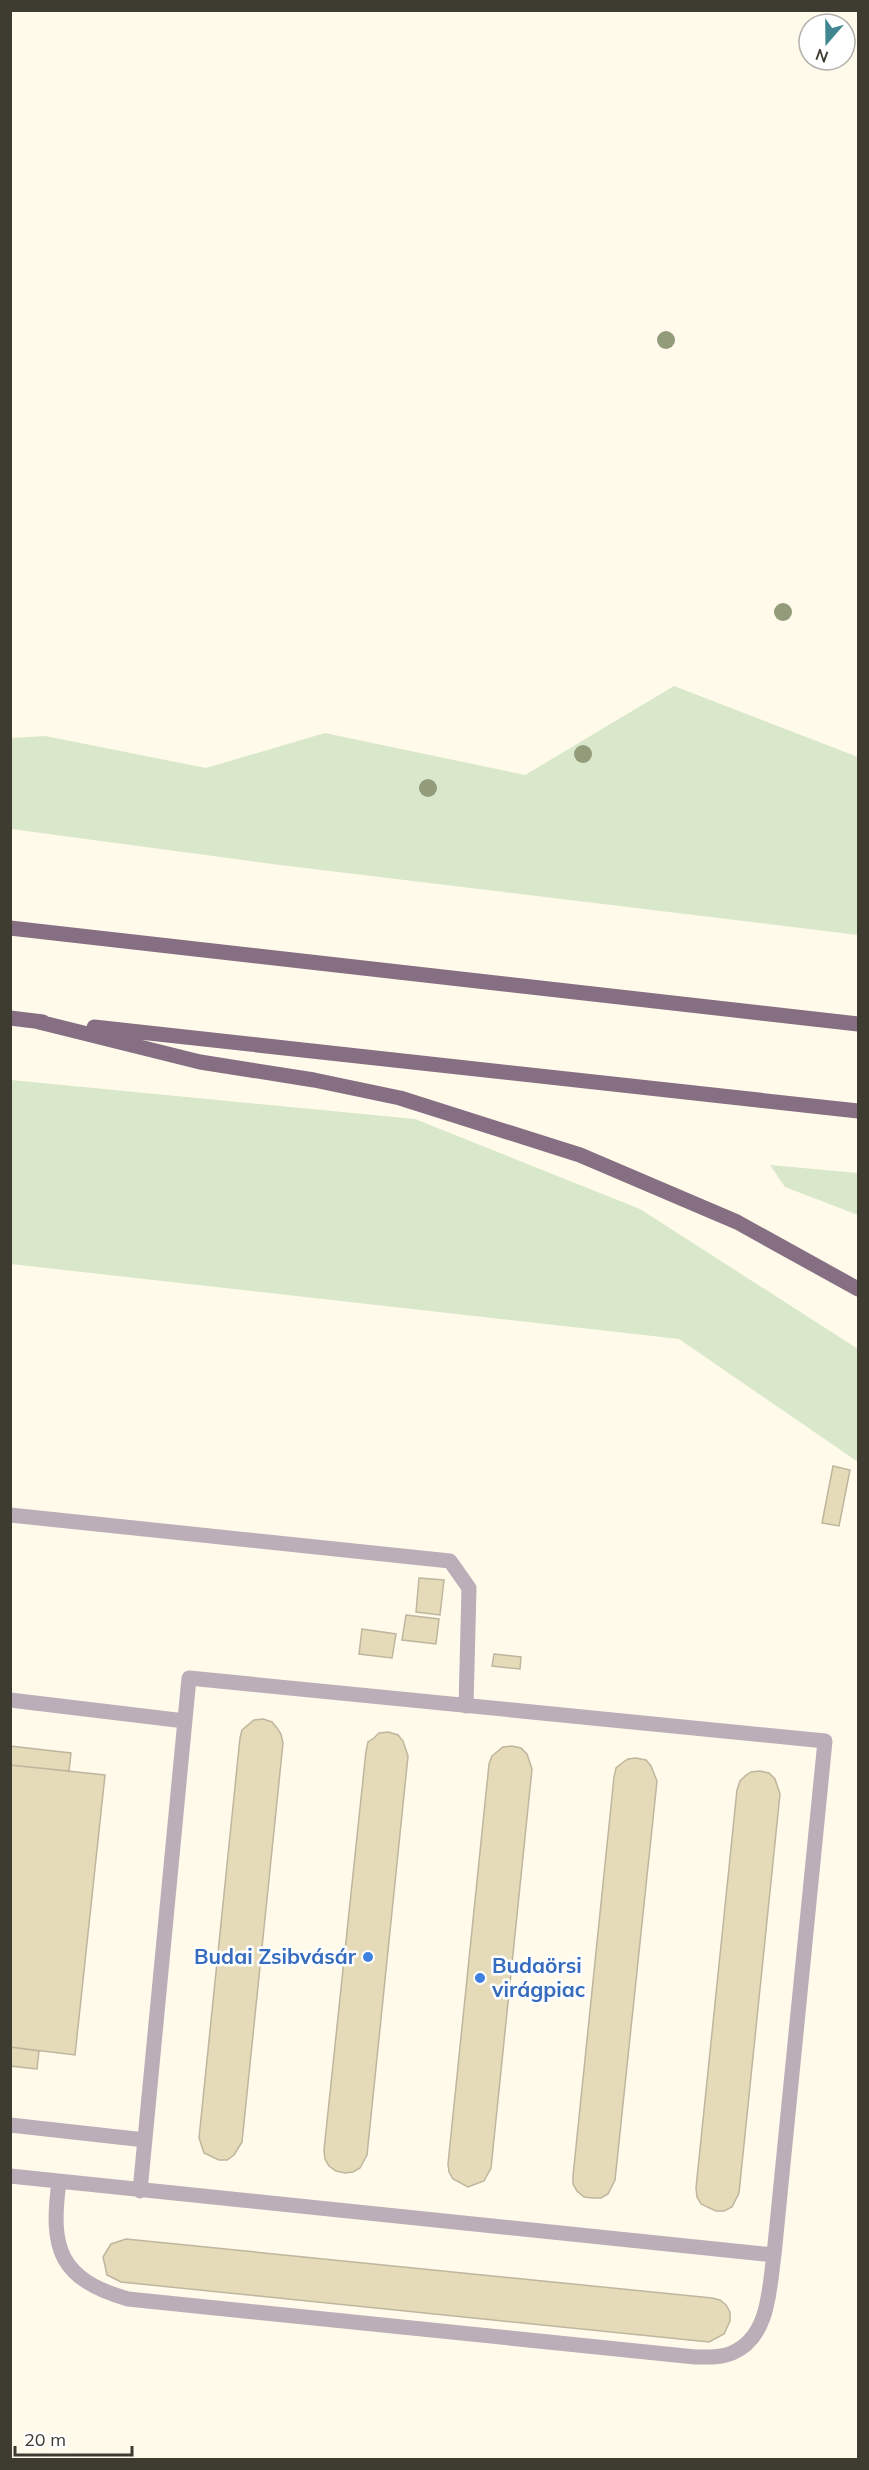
<svg xmlns="http://www.w3.org/2000/svg" width="869" height="2470" font-family="Mulish,sans-serif">
  <rect width="100%" height="100%" fill="#fffaea"/>
  <path fill="#d9e8ca" d="M674 686 858 757V935L272 864 11 829V738L45 736 206 768 325 733 525 775Z
    M11 1080 415 1119 640 1209 858 1349V1462L679 1339 11 1264Z
    M770 1165 858 1173V1215L785 1187Z"/>
  <path fill="#e6dbb8" stroke="#beb69e" stroke-width="1.5" d="M833 1466 850 1470 839 1526 822 1523Z
    M419 1578 444 1580 440 1615 416 1612Z
    M406 1615 439 1619 436 1644 402 1640Z
    M362 1629 396 1634 392 1658 359 1654Z
    M494 1654 521 1657 520 1669 492 1666Z
    M263 1719 272 1722 277 1728 281 1734 283 1743 242 2142 234 2155 227 2160H219L204 2153 199 2138 240 1738 242 1730 254 1720Z
    M388 1732 398 1735 403 1741 408 1756 367 2155 360 2168 353 2172 345 2173 336 2171 329 2166 325 2159 324 2150 366 1751 368 1742 374 1738 379 1733Z
    M10 1746 71 1753 69 1771 10 1765Z
    M512 1746 521 1748 527 1754 532 1769 491 2168 484 2181 468 2187 453 2179 449 2172 448 2164 489 1764 492 1756 503 1747Z
    M636 1758 646 1760 651 1766 657 1781 615 2180 608 2194 601 2198H593L584 2197 577 2191 573 2184V2176L614 1777 616 1768 622 1763 628 1759Z
    M10 1765 105 1775 75 2055 10 2047Z
    M760 1771 769 1773 775 1779 780 1794 739 2193 732 2207 724 2211H716L701 2204 697 2197 696 2188 737 1790 740 1781 745 1776 751 1772Z
    M10 2047 39 2051 37 2069 10 2066Z
    M126 2239 712 2298 720 2300 726 2305 730 2312V2321L724 2334 709 2342 121 2282 107 2275 103 2257 111 2244Z"/>
  <g fill="none" stroke-linecap="round" stroke-linejoin="round">
    <path stroke="#bbaeb9" stroke-width="15" d="M10 1515 450 1561 469 1588 466 1706
      M10 1700 185 1721
      M10 2125 145 2140
      M10 2176 774 2255
      M59 2182C50 2249 59 2279 128 2299L695 2357C707 2357 721 2358 732 2353 770 2337 769 2288 774 2255L825 1741 189 1678 140 2191"/>
    <path stroke="#866f83" stroke-width="15" d="M10 928 858 1024
      M10 1018 43 1022
      M35 1021 200 1062 314 1080 400 1098 580 1155 737 1222 858 1289
      M94 1027 858 1111"/>
  </g>
  <g fill="#939c7a">
    <circle cx="666" cy="340" r="9"/>
    <circle cx="783" cy="612" r="9"/>
    <circle cx="583" cy="754" r="9"/>
    <circle cx="428" cy="788" r="9"/>
  </g>
  <g fill="#3f7fe0" stroke="#fff" stroke-width="2">
    <circle cx="368" cy="1957" r="6"/>
    <circle cx="480" cy="1978" r="6"/>
  </g>
  <g text-anchor="middle" stroke-width="5" stroke-linejoin="round" paint-order="stroke">
    <g font-size="21" font-weight="bold" fill="#366cbe" stroke="#fff" text-anchor="end">
      <text x="356" y="1964">Budai Zsibvásár</text>
      <text x="492" y="1973" text-anchor="start">Budaörsi<tspan x="492" dy="24">virágpiac</tspan></text>
    </g>
  </g>
  <rect width="869" height="2470" fill="none" stroke="#3e3b31" stroke-width="24"/>
  <g transform="translate(827 42) rotate(200)"><circle r="28" fill="#ffffff" stroke="#b2b1ad" stroke-width="1.5"/>
  <path d="M0-4.5L10 22L0 15L-10 22Z" fill="#418792"/>
  <text y="-9" font-size="16" font-weight="bold" text-anchor="middle" fill="#3e3b31">N</text>
  </g>
  <path d="M15 2446v9h117v-9" fill="none" stroke="#3e3b31" stroke-width="3"/>
  <text x="24" y="2446" font-size="18" fill="#3e3b31" stroke="#ffffff" stroke-width="4.5" paint-order="stroke">20 m</text>
</svg>
